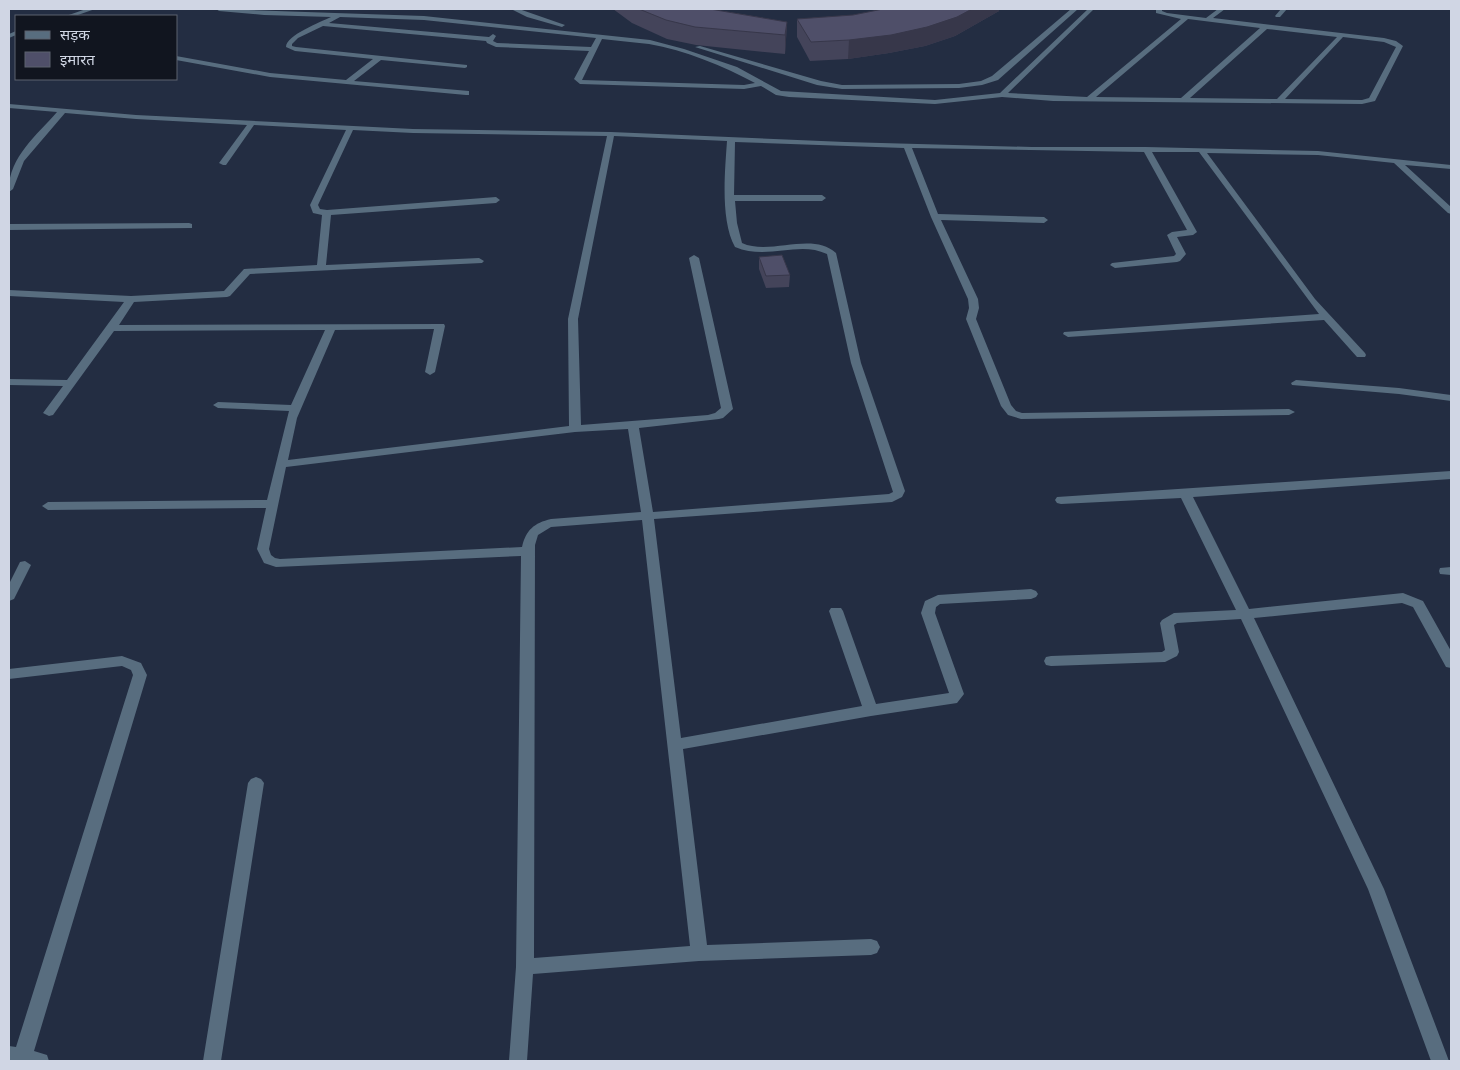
<svg xmlns="http://www.w3.org/2000/svg" width="1460" height="1070" font-family="Karla,'Noto Sans Devanagari',sans-serif">
  <rect width="100%" height="100%" fill="#232d42"/>
  <g fill="none" stroke-linecap="round" stroke-linejoin="round">
    <path fill="#586d7f" fill-rule="evenodd" d="M86 9H95L75 16H66Z
      M216 9 424 16 650 40 684 49 737 67 781 91 935 100 1000 93 1088 9H1094L1008 93 1087 97 1181 19 1156 13V9H1162V11L1167 13 1206 18 1218 9H1225L1213 18 1384 38 1396 41 1403 46 1375 101 1362 104 1053 101 1002 97 935 104 789 97 776 95 761 86 744 89 580 84 574 79 589 51 496 47 487 43 486 41 323 26 298 38 292 44V46L296 47 467 65V67L465 68 381 60 354 81 469 91V95H466L270 77 176 60V56L270 73 346 80 373 59 295 51 286 47C286 35 321 22 331 17L264 15 219 11ZM340 17 424 20 596 38 591 47 497 43 493 41 496 36 493 34 489 37 329 23ZM1188 19 1260 28 1181 98 1096 97ZM1267 29 1337 37 1277 99 1190 98ZM1343 37 1384 42 1396 47 1369 98 1362 100 1285 99ZM602 39C617 41 633 42 649 44 685 50 723 66 755 83L744 85 582 80Z
      M511 9H519L565 25 562 27 527 17Z
      M1071 9H1078L998 80 982 85 959 88 842 89 817 85 695 47 700 46 821 81 842 85 959 84 981 81 992 76Z
      M1281 9H1287L1280 17H1276L1275 16Z
      M16 31V35L9 38V34Z
      M9 104 136 115 413 129 611 132 845 142 1032 147H1146L1318 151 1451 165V169L1405 165 1451 207V214L1448 213 1394 163 1318 155 1207 153 1315 299 1365 353 1366 355 1365 357H1357L1324 320 1068 337 1063 334 1064 332 1319 314 1199 152H1152L1197 232 1193 235 1177 237 1186 254 1180 261 1177 262 1115 268 1110 265 1112 263 1174 256 1176 254 1167 235 1172 232 1187 230 1144 152 912 148 938 214 1044 217 1048 220 1044 223 941 220 978 299 979 308 976 319 1011 405 1016 411 1022 413 1289 409 1295 412 1289 415 1021 419 1008 415 1001 406 966 319 969 308 968 299 931 217 904 148 735 142 734 195H822L826 198 822 201H735L737 223 742 243C770 256 812 231 836 253L861 363 905 491 902 497 892 502 654 519 681 738 862 706 829 611 831 608H841L843 611 876 704 949 693 921 613 925 601 938 595 1031 589 1036 591 1038 594 1036 597 1031 599 940 604 936 607 935 613 964 694 957 703 871 716 683 749 707 945 871 939 877 941 880 947 877 953 871 955 699 961 533 974 527 1061H509L516 967 521 556 276 567 264 563 257 549 266 508 48 510 42 506 48 502 267 500 289 411 218 408 213 405 218 402 291 405 325 330 114 331 53 415 49 416 43 413 63 386 9 385V379L67 380 124 302 9 296V290L131 296 224 291 244 269 317 265 322 215 313 213 310 205 346 130 254 125 226 165H223L219 163 247 125 136 119 65 113 24 161 13 189 9 192C7 159 37 135 57 112L9 108ZM353 130 413 133 607 136 568 319 569 426 288 460 297 418 335 330 434 329 425 372 430 375 435 372 445 326 444 324 119 325 134 302 227 297 230 296 250 274 482 263 484 261 479 258 326 265 331 215 496 203 500 200 496 197 327 210 320 209 318 205ZM614 136 727 141C725 171 720 220 735 247 768 261 798 240 827 254L851 363 893 492 889 494 653 512 639 428 719 419 723 418 733 409 699 258 694 255 689 258 721 408 715 413 708 415 581 425 578 319ZM628 429 641 512 551 519C534 523 526 530 522 547L280 559 275 558 271 555 269 549 286 467 575 432ZM642 520 690 946 534 958 535 545 538 535 551 527Z
      M189 223 192 224V228L9 230V224Z
      M1296 380 1399 388 1451 395V401L1399 394 1292 385 1291 383Z
      M1451 471V479L1193 497 1249 609 1403 593 1423 601 1451 651V668L1446 667 1413 607 1402 603 1254 618 1384 889 1449 1061H1431L1368 889 1241 619 1177 623 1174 625 1179 652 1177 656 1165 662 1051 666 1046 665 1044 661 1046 657 1051 656 1162 652 1165 650 1160 623 1162 620 1174 613 1236 610 1181 498 1061 504 1057 503 1055 500 1057 497Z
      M25 561 31 565 14 599 9 601V584L20 562Z
      M1451 567V575L1440 574 1439 571 1440 568Z
      M122 656 141 663 147 675 34 1051 47 1055 49 1061H9V1046L16 1047 133 675 131 670 122 666 9 679V669Z
      M256 777 261 779 264 783 221 1061H203L248 783 251 779Z"/>
  </g>
  <path fill="#44445a" d="M613 9H710L787 22 786 40 785 54 696 45 667 39 632 23Z
    M883 9H999V11L955 36 925 46 889 53 848 59 810 61 797 37V19L853 15Z
    M759 257 790 275 789 287 766 288 759 269Z"/>
  <path fill="#37374a" d="M972 9H999V11L955 36 925 46 889 53 848 59 849 40Z
    M787 22 786 40 785 54V35Z"/>
  <path fill="#4f4f69" stroke="#37374a" d="M639 9H710L787 22 785 35 695 27 666 20Z
    M883 9H972L957 17 927 27 891 35 849 40 811 42 797 19 853 15Z
    M782 255 790 275 766 276 759 257Z"/>
  <rect width="1460" height="1070" fill="none" stroke="#d0d6e4" stroke-width="20"/>
  <rect x="15" y="15" width="162" height="65" fill="#11151f" stroke="#5d626e"/>
  <rect x="25" y="31" width="25" height="8" fill="#586d7f" stroke="#5d626e"/>
  <text x="60" y="40" font-size="15" fill="#d0d6e4">सड़क</text>
  <rect x="25" y="52" width="25" height="15" fill="#4f4f69" stroke="#5d626e"/>
  <text x="60" y="65" font-size="15" fill="#d0d6e4">इमारत</text>
</svg>
